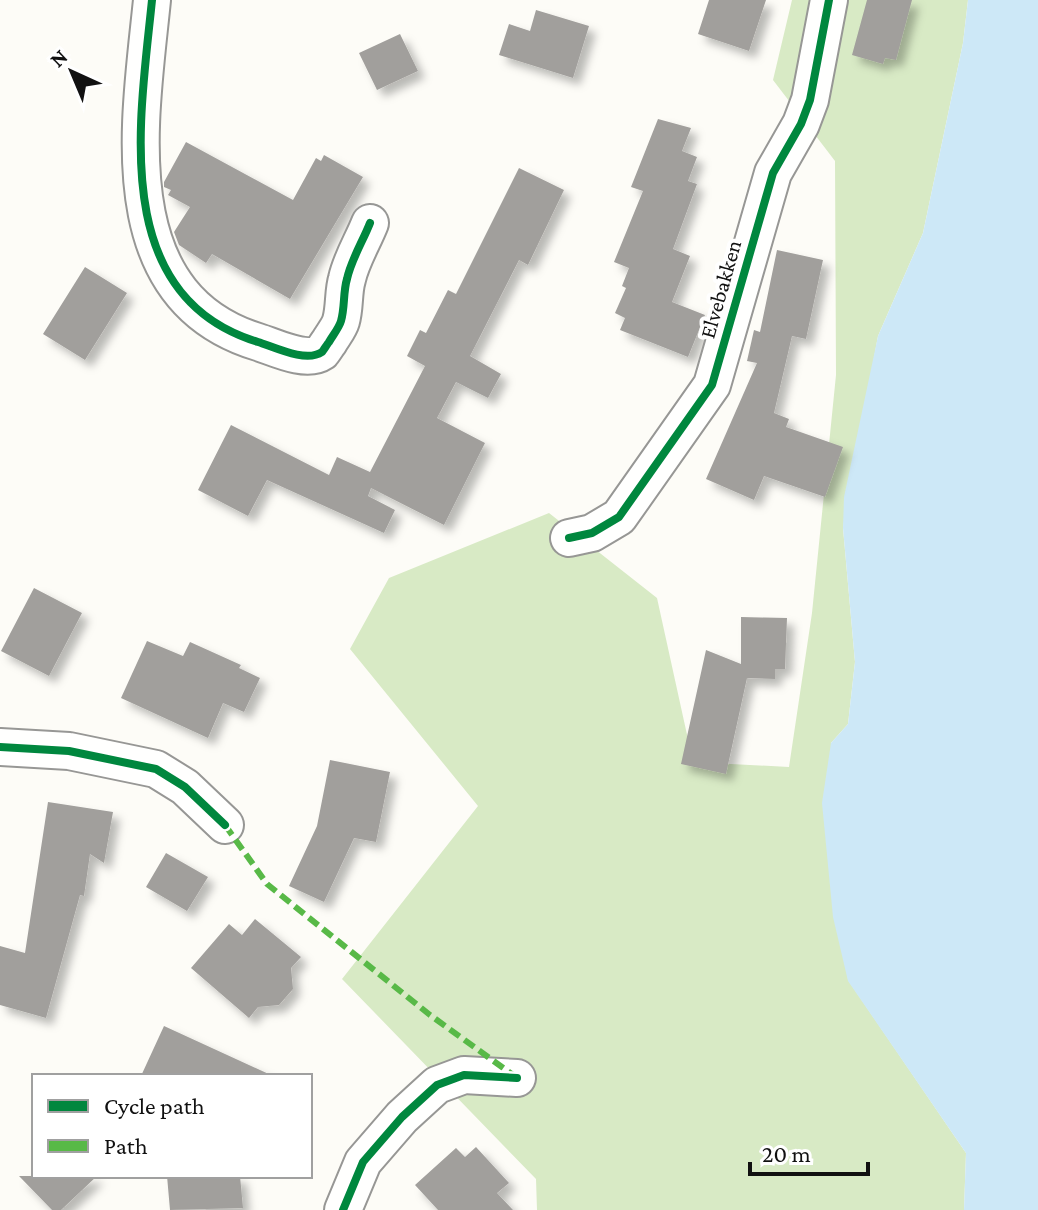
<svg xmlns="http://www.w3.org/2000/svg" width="1038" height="1210" font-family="'Crimson Pro',serif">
  <defs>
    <filter id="shadow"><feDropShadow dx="7" dy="7" stdDeviation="4" flood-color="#0004"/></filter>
  </defs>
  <rect width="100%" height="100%" fill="#fdfcf7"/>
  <path fill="#d8eac5" d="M792 0H968L963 43 923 233 878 336 843 528 855 662 848 724 831 743 848 980 966 1153 964 1210H537L536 1179 342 979 478 806 350 649 389 578 549 513 657 598 693 762 789 767 812 613 836 375 835 161 773 80Z"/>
  <path fill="#cde8f7" d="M968 0H1038V1210H964L966 1153 848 981 833 917 822 803 831 743 848 724 855 662 843 528 844 497 878 336 923 233 963 43Z"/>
  <path fill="#a19f9c" filter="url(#shadow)" d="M709 0H766L749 51 698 34Z
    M867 0H912L896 60 885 58 883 64 852 55Z
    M536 10 589 26 573 78 499 55 509 24 530 31Z
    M400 34 418 71 377 90 359 53Z
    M658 119 691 128 682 151 697 157 688 181 697 184 673 249 690 256 672 302 705 315 688 357 620 330 625 318 615 313 626 288 622 286 629 268 614 262 643 191 631 187Z
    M186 142 293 200 316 158 321 161 324 155 363 177 290 299 212 254 206 263 179 245 174 232 190 207 168 195 171 190 164 187V182Z
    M519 168 564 190 528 265 519 260 470 356 501 374 488 398 456 382 437 418 485 443 444 525 371 488 368 496 395 510 384 533 267 480 248 516 198 490 231 425 329 475 337 457 370 472 425 366 407 356 420 330 426 333 448 290 456 294Z
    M777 250 823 260 806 339 792 336 774 413 789 419 786 427 843 447 825 497 764 476 754 500 706 479 757 363 747 361 754 330 760 332Z
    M85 267 127 293 85 360 43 334Z
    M34 588 82 613 49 676 1 651Z
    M741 617 787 618 785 669H775V679L747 678 726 774 681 764 706 650 741 664Z
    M147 641 183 656 190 642 241 665 239 668 260 678 244 712 223 703 208 738 121 698Z
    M330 760 390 772 376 842 354 838 324 902 289 886 317 826Z
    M48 802 113 812 104 863 90 854 84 896 80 895 46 1018 0 1005V946L25 953Z
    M166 853 208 877 187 911 146 887Z
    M255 919 301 957 291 968 293 989 279 1005 258 1007 249 1018 191 968 229 924 242 935Z
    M164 1026 273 1076H141Z
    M476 1147 509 1183 497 1193 513 1210H438L415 1185 456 1148 465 1157Z
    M19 1176H97L61 1210H52Z
    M167 1176H240L243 1208 170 1210Z"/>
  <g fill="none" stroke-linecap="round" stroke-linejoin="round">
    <defs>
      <path id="minor" d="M152 0C140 120 108 296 258 342 274 347 306 363 322 352 323 351 328 343 329 342 333 335 339 328 341 321 345 307 343 292 347 279 351 260 363 241 370 223
        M569 538 592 533 619 517 712 385 773 173 801 124 810 100 829 0
        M0 747 69 751 156 769 185 787 225 825
        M343 1210 363 1162 402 1117 437 1085 464 1075 517 1078"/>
    </defs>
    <use href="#minor" stroke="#979795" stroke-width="40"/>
    <use href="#minor" stroke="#fffffe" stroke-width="36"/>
    <path stroke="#58b947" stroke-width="6" stroke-dasharray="12 6" stroke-linecap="butt" d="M225 825 267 884 430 1015 513 1075"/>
    <defs>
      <path id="cycleway" d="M152 0C140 120 108 296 258 342 274 347 306 363 322 352 323 351 328 343 329 342 333 335 339 328 341 321 345 307 343 292 347 279 351 260 363 241 370 223
        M569 538 592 533 619 517 712 385 773 173 801 124 810 100 829 0
        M0 747 69 751 156 769 185 787 225 825
        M343 1210 363 1162 402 1117 437 1085 464 1075 517 1078"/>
    </defs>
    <use href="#cycleway" stroke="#fff" stroke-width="13"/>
    <use href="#cycleway" stroke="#00873e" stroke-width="8"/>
  </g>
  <g text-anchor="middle" stroke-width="8" stroke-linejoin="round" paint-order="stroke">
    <g font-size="22" fill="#111" stroke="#fff">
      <text transform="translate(720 289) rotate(-74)" y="8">Elvebakken</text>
    </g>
  </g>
  <rect x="32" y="1074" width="280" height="104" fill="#ffffff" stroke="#a0a0a0" stroke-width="2"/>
  <rect x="48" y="1100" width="40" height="12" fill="#00873e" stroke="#a0a0a0" stroke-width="2"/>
  <text x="104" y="1114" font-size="24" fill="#111111">Cycle path</text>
  <rect x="48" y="1140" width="40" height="12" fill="#58b947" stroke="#a0a0a0" stroke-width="2"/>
  <text x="104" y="1154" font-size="24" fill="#111111">Path</text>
  <g transform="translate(72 72) rotate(316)" stroke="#ffffff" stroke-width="6" paint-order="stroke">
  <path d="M0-6L14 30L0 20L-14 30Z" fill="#111111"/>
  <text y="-12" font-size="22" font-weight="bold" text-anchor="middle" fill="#111111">N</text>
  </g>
  <path d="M750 1162v12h118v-12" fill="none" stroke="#111111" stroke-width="4"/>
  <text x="762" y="1162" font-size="24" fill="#111111" stroke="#ffffff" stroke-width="6" paint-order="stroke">20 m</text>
</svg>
